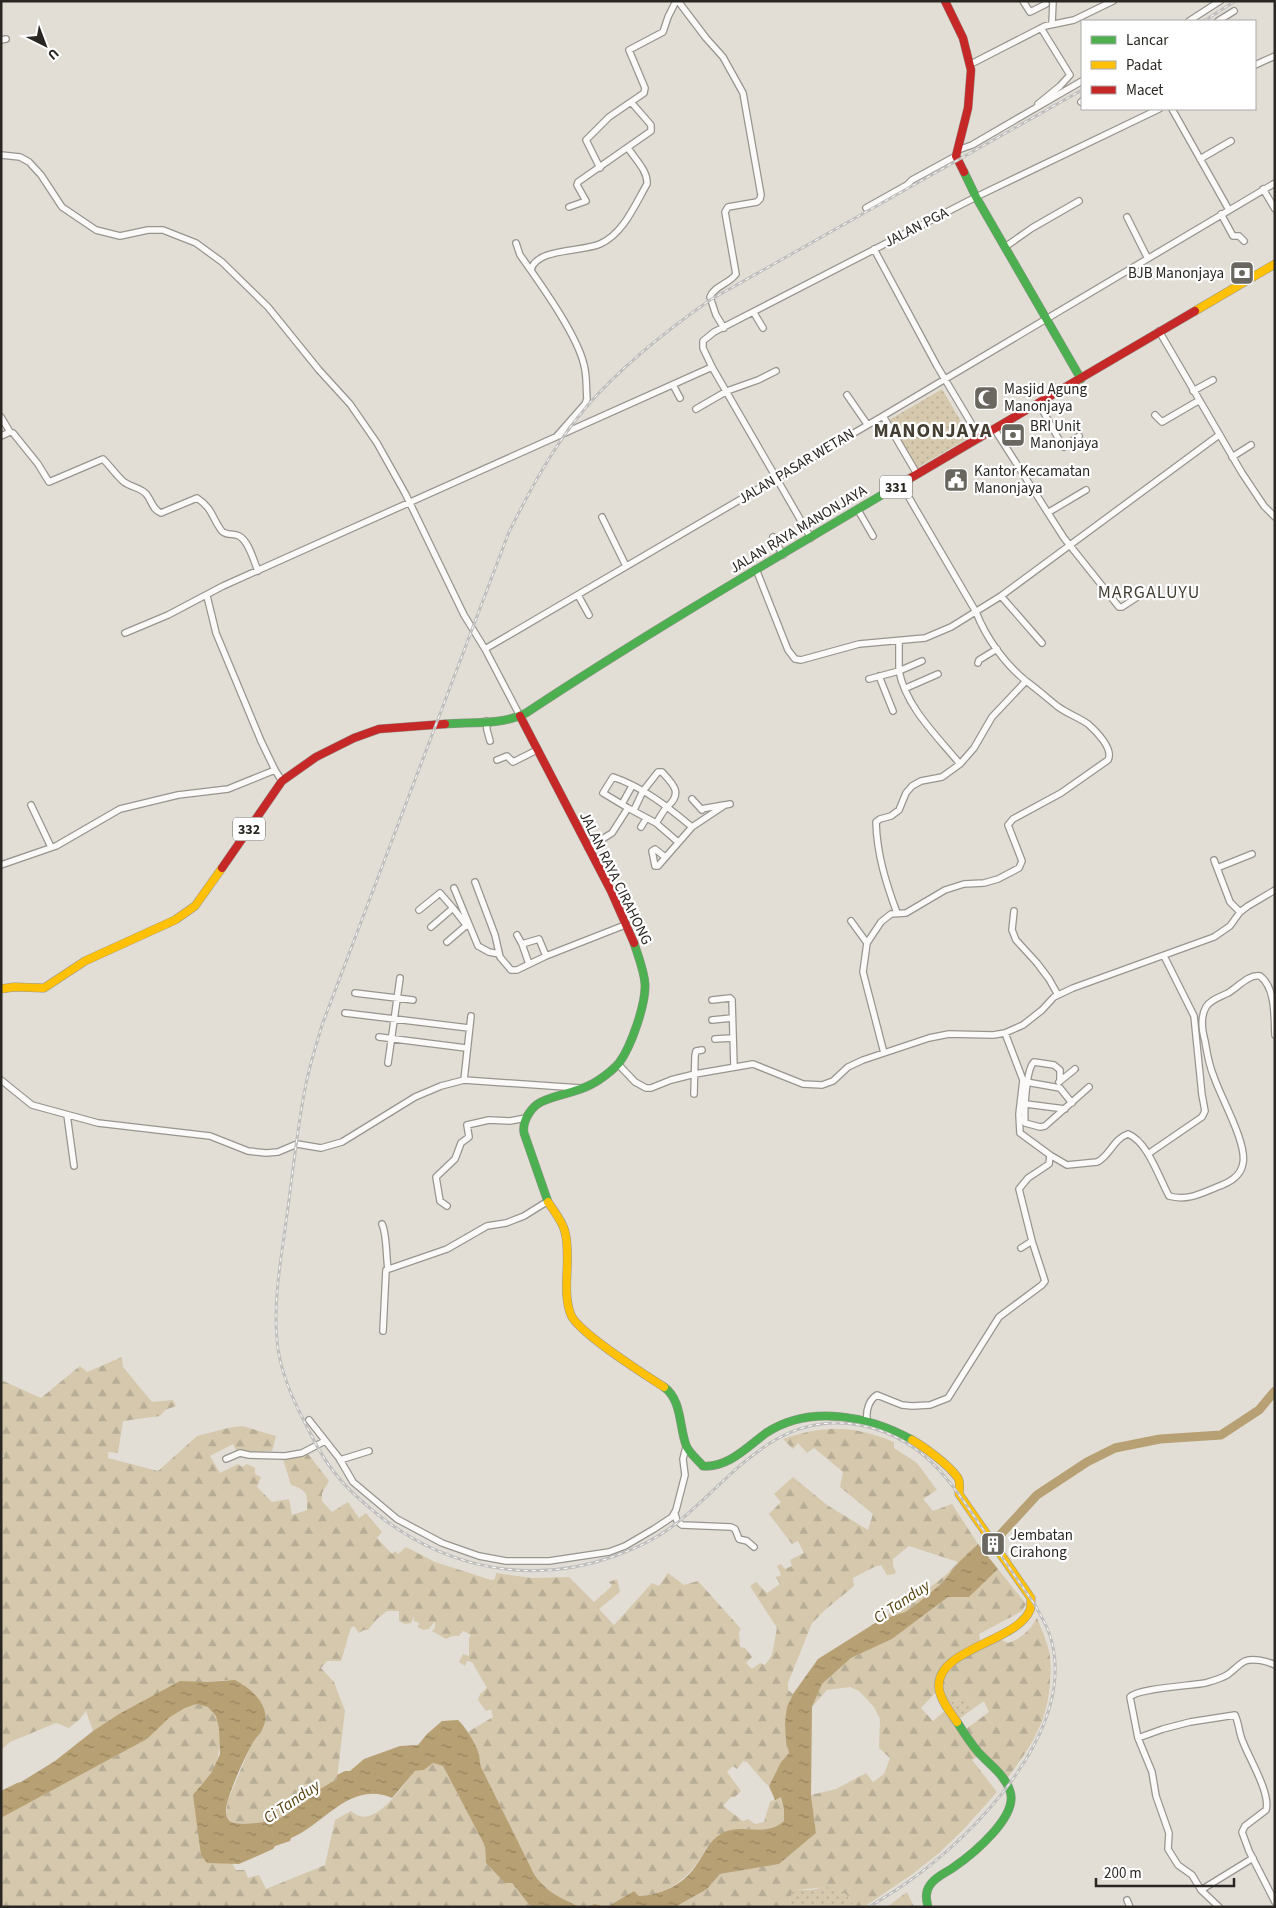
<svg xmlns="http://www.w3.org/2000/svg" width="1276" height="1908" font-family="'Source Sans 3',sans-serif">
  <defs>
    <pattern id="green-dots" width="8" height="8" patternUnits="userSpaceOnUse" patternTransform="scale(1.25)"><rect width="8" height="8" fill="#d5c8ad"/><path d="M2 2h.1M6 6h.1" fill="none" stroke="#b7ac95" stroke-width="1.8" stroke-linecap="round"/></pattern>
    <pattern id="forest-firs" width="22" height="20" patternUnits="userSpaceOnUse" patternTransform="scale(1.25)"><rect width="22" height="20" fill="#d5c8ad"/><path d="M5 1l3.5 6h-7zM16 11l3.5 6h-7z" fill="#b7ac95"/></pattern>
    <pattern id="water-ripples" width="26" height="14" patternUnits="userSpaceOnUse" patternTransform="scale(1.25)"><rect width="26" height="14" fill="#b7a073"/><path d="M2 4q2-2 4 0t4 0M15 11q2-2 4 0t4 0" fill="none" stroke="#95825e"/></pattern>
  </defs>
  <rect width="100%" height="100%" fill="#e2ded6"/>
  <path fill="url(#green-dots)" d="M942 389 970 437 917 468 889 420Z
    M964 1695 974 1708 959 1719 949 1704Z
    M831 1886 844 1892 856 1907H791L790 1898 793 1890H811Z"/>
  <path fill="url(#forest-firs)" d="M122 1357 123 1367 152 1402 173 1400 176 1406 165 1410 160 1416 123 1421 118 1453 108 1452V1458L158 1471 197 1436 228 1428 242 1426 276 1436 272 1451H265V1454L237 1452 233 1444 210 1456 220 1473 238 1464 242 1467 247 1464 255 1468V1474L261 1477 257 1487 272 1502 289 1499 292 1515 307 1510C308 1494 307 1490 291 1485L283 1459 308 1454 329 1481 322 1493V1501L332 1512 348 1502 359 1518 366 1513 382 1532 377 1538 392 1554 395 1551 398 1554 406 1547 435 1562 491 1580 495 1579 496 1573 532 1578 569 1577 594 1602 612 1586 609 1582 617 1579 620 1592 599 1609 614 1625 652 1583 659 1586 668 1573 684 1585 698 1581 741 1629 739 1632 740 1647 745 1648 752 1657 746 1663 752 1669 760 1663 765 1665 772 1655 777 1628 750 1586 756 1582 767 1593 780 1584 776 1577 781 1575 777 1566 781 1564 785 1569 792 1566 790 1560 804 1553 798 1541 792 1544 769 1514 781 1502 774 1494 793 1477 827 1505 868 1530 873 1514 840 1487 843 1472 814 1448 807 1453 798 1443 793 1449 783 1439C826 1425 851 1425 894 1442V1448L917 1463 937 1490 923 1499 933 1511 952 1504 978 1544 959 1562 942 1583 918 1603 905 1612 880 1620C907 1601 937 1587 958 1562L909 1546 893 1559V1566L896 1572 894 1574 887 1575 881 1565 874 1567 853 1578 854 1586 825 1610 812 1623 788 1683V1690L793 1694C785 1712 784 1734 789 1753L781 1762 769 1786 764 1782 747 1762 743 1761 737 1769 733 1766 727 1772 741 1791 735 1797H731L723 1806 743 1821 748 1819 755 1824 764 1822 770 1802 781 1796 784 1809V1821C770 1834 753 1827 736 1830 729 1831 719 1838 712 1842 706 1845 703 1855 699 1860 686 1881 664 1895 639 1896L634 1891 607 1907 595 1904 580 1907 554 1895 545 1889 534 1874 481 1767 478 1759 479 1753 468 1732 493 1717 491 1709 486 1711 478 1700 480 1694 487 1688 472 1662 467 1661 465 1666 459 1662 463 1654 469 1656V1639L471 1635 463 1631 459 1636H452L446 1639 432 1631 435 1628V1621L429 1629 423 1630 418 1627 419 1623 414 1621V1616L411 1623 405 1624 399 1621V1611H387L377 1619 368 1630H364L359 1633 354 1626 351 1628C347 1639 345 1650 341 1661H327L321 1668 334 1682 345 1711 337 1779 313 1793 310 1798C299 1803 291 1813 280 1818 270 1822 240 1826 231 1822L226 1815 228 1800 252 1743 264 1727 265 1720 262 1704 243 1684 228 1680 206 1682 119 1714 93 1731 86 1711 80 1719 69 1728 56 1723 10 1742 1 1750V1502L3 1495 1 1493V1472L3 1471 1 1458 4 1457 1 1448V1380L41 1398 80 1366 87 1372Z
    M998 1569 1026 1604 1022 1611 979 1634 981 1643 953 1659 936 1692 921 1708 933 1721 947 1709 979 1755 972 1760 997 1792 963 1830 939 1853 914 1873 864 1907H856C852 1902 848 1895 843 1892 830 1883 809 1890 793 1890L790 1898 791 1907H675L707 1889 720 1874 779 1864 816 1833 811 1795 836 1789 866 1773 873 1782 884 1774 890 1758 879 1748 880 1719 874 1707 859 1691 850 1687 827 1690 812 1707 822 1684 851 1658 892 1639 948 1597H969Z
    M1037 1618C1041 1628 1045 1637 1048 1647 1051 1657 1051 1670 1050 1681 1048 1723 1030 1748 1005 1781L979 1749 966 1729 989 1712 984 1701 974 1708 964 1695 949 1704C947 1700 942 1694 941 1690 936 1666 980 1648 997 1638L1008 1643C1021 1639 1030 1630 1037 1618Z
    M197 1704C201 1705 206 1705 209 1707 225 1718 221 1756 213 1771 210 1776 204 1781 200 1786L207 1863 231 1862 236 1870H245L248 1878 259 1875 266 1889 325 1865 335 1820 351 1811C374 1833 402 1785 415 1771L424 1770 433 1763 443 1766 485 1846 486 1863 512 1883 531 1907H1V1818L147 1739 170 1717 185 1708Z
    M907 1892 914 1907H887Z"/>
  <path fill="url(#water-ripples)" d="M978 1544 998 1569 969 1597H948L892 1639 851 1658 822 1684 812 1707 811 1795 816 1833 779 1864 720 1874 707 1889 675 1907H584L595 1904 607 1907 634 1891 639 1896C660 1895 683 1885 695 1867 704 1855 708 1841 721 1834 740 1822 766 1838 784 1821V1809L781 1797 775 1800 769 1786 781 1762 789 1753 786 1742 785 1722 787 1707 793 1694 818 1659 880 1620 905 1612 918 1603 942 1583 959 1562Z
    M235 1680C251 1688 273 1707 263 1728 261 1734 255 1738 252 1744 245 1757 225 1799 226 1812 226 1817 228 1819 231 1822 240 1826 270 1822 280 1818 291 1813 299 1803 310 1798L313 1793 337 1779V1775L345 1771H350L364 1759 400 1746 418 1745 427 1734 442 1721 458 1720C465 1726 475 1743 478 1751 480 1756 479 1761 481 1767L534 1874C547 1893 559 1897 580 1907H531L512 1883H505L486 1863 485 1846 443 1766 433 1763 424 1770 415 1771 392 1798C350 1780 324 1825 291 1838L290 1841 275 1846 273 1849 239 1864 207 1863 201 1855 193 1795 212 1772 220 1754 219 1728 216 1716 208 1707 197 1704 185 1708 170 1717 147 1739 1 1818V1791L17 1783 21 1782 55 1761 93 1731 119 1714 180 1681 206 1682Z"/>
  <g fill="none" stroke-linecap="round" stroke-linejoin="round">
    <path stroke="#b7a073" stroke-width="9" d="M977 1560 1037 1495 1087 1462 1115 1448 1160 1439 1221 1435 1259 1410 1275 1391"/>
    <defs>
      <path id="street" d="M678 1 706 38 723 57 743 93 761 195 760 199 757 202 728 207 725 212 736 274C729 284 714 286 710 297L716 315 724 328
        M1023 1 1030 12 1046 4
        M1189 21 1220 1
        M1218 21 1234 11
        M1052 24 1053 1
        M1 40 6 39
        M971 64 1045 26 1074 20 1113 1
        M1255 65 1275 56
        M1081 102 1082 101
        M1038 104 1060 86 1070 75 1041 28
        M1172 109 1229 210
        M958 150 972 145 1082 81
        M1 155 20 157 29 162 41 175 62 207 96 230 120 236 148 230H163L196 243 222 262 268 307 319 370 350 404 377 443 405 493 464 615 485 649 883 416 1275 183
        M1200 159 1231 141
        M600 168 586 140 609 117 644 93 645 88 629 50 663 32 668 17 676 1
        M1263 189 1275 209
        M569 207 586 201 577 185 578 182 651 131V125L631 102
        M866 208 907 185 912 180 956 156
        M1221 214 1233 236H1239L1244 241
        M1127 217 1147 257
        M516 243 520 255C539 282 577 334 584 365 587 375 586 388 587 399L585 404 556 437
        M1005 247 1032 228 1079 201
        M874 249 937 366 980 438
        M531 270C536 248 582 252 600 244 623 234 635 205 647 184 648 171 635 159 628 148
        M754 313 763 328
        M1159 331 1242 473 1264 506 1275 517
        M673 385 680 398
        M1193 391 1213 380
        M847 395 867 424
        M1039 404 1062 445 1064 447 1079 436
        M696 409 727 391 758 380 776 371
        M1155 415 1162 422 1198 401
        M883 416 917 474
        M1 417 10 432
        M995 430 1064 538 1119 607H1122L1139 596
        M1 436 10 432 13 433 38 464 49 482 103 459C110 466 116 475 124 482 132 488 141 487 147 495 152 502 153 510 161 513L197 498C213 509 211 516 221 530 225 536 233 533 239 536 249 541 254 562 258 571
        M1232 457 1251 445
        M858 510 873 536
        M1049 512 1086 490
        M602 517 626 566
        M773 537 783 555
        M811 538 712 367 703 348V341L714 332 976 197 1159 109
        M756 569 788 650 795 659 801 660 859 644 925 638 951 627 1001 596 1219 435
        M578 595 589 615
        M207 596 216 633 261 741 275 770 282 781
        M1001 596 1042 643
        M125 633 168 615 223 586 712 367
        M485 649 520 716
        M922 661 899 671C906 707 937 736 960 764
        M978 663 979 660 997 649
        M879 676 893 711
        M869 679 899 671V641
        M906 688 938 674
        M486 721 487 730 490 741
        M497 760 507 756 513 762 537 750
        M692 799 702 810
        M622 804 632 786
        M31 805 51 847
        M628 808 603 793 613 777C643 787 668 807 692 827
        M701 809 724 805
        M634 810 643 791 658 772H662C673 784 683 793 668 806 663 810 660 818 656 823
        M641 827 646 819
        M588 848 612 833 628 808 656 823 678 842
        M665 857 655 849 652 851 655 866H658L692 827 725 805 730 804
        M1214 860 1230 902 1240 912
        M1 865 56 846 120 809 178 795 228 789 275 770
        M1217 868 1252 854
        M475 882 495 935 500 957 511 970H517L546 956 625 925
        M454 888 478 946 489 952 499 954
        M419 910 440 893 453 908
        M1014 911 1012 930 1016 940 1037 963 1049 979 1058 995
        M897 913C886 883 877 855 876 822L880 819 891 816 899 810 906 793 912 786 921 781 942 777 960 764 974 748 992 717 1026 681C1005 664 986 638 976 612L901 484
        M851 921 867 943
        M431 927 453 908 467 926
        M517 935 522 944 539 939 546 956
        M447 942 468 924
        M522 944 529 964
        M355 993 413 1000
        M712 1000 730 998 732 1000 734 1066
        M345 1013 469 1028
        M712 1020 732 1018
        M379 1037 466 1048
        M715 1039 732 1038
        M884 1053 863 972 867 943 881 922 891 914 906 913 945 890 964 884 984 883 998 879 1019 868 1022 861 1008 825 1013 819 1061 793 1108 760C1114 749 1096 731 1088 724 1078 717 1066 713 1057 706 1046 697 1037 689 1026 681
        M388 1063 400 978
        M618 1064 635 1082 646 1088H651L671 1080 695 1074 753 1064 803 1084 822 1085 833 1081 848 1067 863 1060 929 1038 949 1034 993 1035 1005 1033 1023 1025 1042 1010 1054 997 1073 988 1214 937 1230 926 1240 912 1248 906 1275 890
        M1 1080 32 1105 98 1123 210 1136 248 1151 266 1153 278 1152 297 1144 321 1148 342 1142 415 1097 441 1086 464 1080 580 1088
        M464 1080 471 1016
        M1060 1081V1070L1054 1065 1034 1062C1026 1069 1024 1111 1025 1123L1040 1127 1045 1126 1089 1087
        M1026 1082 1060 1088 1072 1103
        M1059 1082 1075 1069 1069 1074
        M694 1094 695 1056 696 1051 702 1050
        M1026 1104 1065 1109
        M67 1115 74 1166
        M1148 1154 1202 1117 1205 1111 1202 1095 1194 1016 1164 956
        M1050 1155 1067 1165 1097 1162C1110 1156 1113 1139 1128 1134 1148 1142 1159 1178 1169 1196 1187 1201 1200 1194 1217 1187 1228 1183 1241 1177 1243 1163 1247 1143 1221 1098 1214 1077 1209 1066 1207 1053 1205 1041 1202 1030 1200 1017 1206 1007 1210 1000 1220 997 1228 993 1238 987 1249 974 1260 976 1276 988 1274 1018 1275 1035
        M447 1206 440 1201 436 1177 455 1159 461 1143 469 1137 467 1125 489 1120 510 1121 526 1118
        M382 1224C387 1235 386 1256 388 1269
        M1021 1248 1032 1241
        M383 1331 386 1270 447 1249 487 1226 506 1223 524 1216 548 1201
        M867 1419C866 1410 869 1400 877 1395L902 1405 912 1406 930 1405 948 1398 999 1317 1042 1285 1045 1281 1032 1241 1019 1189 1028 1178 1049 1164 1050 1155 1020 1133 1019 1114 1023 1080 1005 1033
        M309 1420 339 1458 353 1482 397 1519 442 1543 479 1556 506 1561H549L609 1552 625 1546 654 1529 672 1517 676 1510 685 1475 683 1459 686 1447
        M226 1459 240 1453 249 1455 285 1456 302 1453 325 1441
        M340 1460 369 1451
        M675 1514 677 1521 682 1525 731 1527 735 1529 739 1539 747 1541 754 1547
        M1138 1738 1163 1729 1190 1722 1235 1715C1239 1723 1239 1734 1243 1742 1249 1758 1271 1794 1266 1810L1245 1826 1242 1832 1249 1851 1275 1902
        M1201 1890 1253 1858
        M1127 1900 1130 1907
        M1219 1907 1201 1890 1192 1875 1178 1865 1168 1849 1169 1833 1156 1796 1152 1772 1138 1738 1130 1697C1139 1688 1190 1686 1205 1683 1212 1681 1220 1679 1227 1675 1233 1671 1239 1664 1245 1661 1254 1658 1267 1661 1275 1665"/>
      <path id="fast" d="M964 172 976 197 1081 379
        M445 724C471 722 503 725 526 713 647 633 772 560 897 486
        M548 1202 524 1133C522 1121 531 1107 541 1102 557 1094 576 1093 592 1084 600 1080 613 1070 619 1063 631 1047 646 1004 645 984 644 970 638 956 634 943
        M664 1387C682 1400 679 1426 686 1445 688 1452 698 1460 703 1466 728 1468 747 1447 766 1433 810 1404 869 1416 912 1440
        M928 1907C926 1899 925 1892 930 1885 936 1876 946 1873 954 1867 973 1854 1019 1816 1010 1791 1005 1775 990 1765 979 1753 971 1744 964 1733 957 1722"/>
      <path id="slow" d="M1195 311 1275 264
        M1 989 14 987 44 988 85 961 175 920 195 906 222 868
        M548 1202C554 1211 563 1222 565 1232 572 1257 561 1291 571 1315 579 1333 644 1374 664 1387
        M912 1440C926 1448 949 1465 958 1478 961 1483 959 1489 959 1494L1031 1598C1031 1601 1031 1607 1030 1610 1017 1642 935 1649 939 1688 940 1700 951 1713 957 1722"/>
      <path id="jam" d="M945 1 963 38 971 70 968 108 956 156 964 172
        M897 486 1195 311
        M520 716 611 891 634 943
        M222 868 282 781 316 757 354 738 379 729 445 724"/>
    </defs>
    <use href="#street" stroke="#98958f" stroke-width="8"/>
    <use href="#fast" stroke="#98958f" stroke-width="9"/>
    <use href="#slow" stroke="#98958f" stroke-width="9"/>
    <use href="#jam" stroke="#98958f" stroke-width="9"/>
    <use href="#street" stroke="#fbfaf9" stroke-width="5.5"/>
    <use href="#fast" stroke="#4caf50" stroke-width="8"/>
    <use href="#slow" stroke="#ffc107" stroke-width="8"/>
    <use href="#jam" stroke="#c62828" stroke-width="8"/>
    <defs>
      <path id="rail" d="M1204 21 1235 1
        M869 1907C882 1899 895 1891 908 1882 975 1835 1077 1730 1051 1639 1048 1627 1041 1616 1035 1605 1017 1579 1000 1554 982 1528 949 1479 922 1437 859 1425 779 1411 737 1472 684 1517 664 1535 640 1547 615 1556 532 1586 446 1569 377 1514 364 1503 350 1492 339 1478 324 1461 314 1441 304 1421 291 1396 279 1368 277 1340 273 1298 282 1255 287 1214 293 1172 297 1130 305 1089 309 1067 316 1046 322 1025L509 532C531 488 555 443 588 405 623 365 666 331 710 300L1082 90"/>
    </defs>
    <use href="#rail" stroke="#c0bfbd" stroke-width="3"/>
    <use href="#rail" stroke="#fff" stroke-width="1" stroke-dasharray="4" stroke-linecap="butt"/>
  </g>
  <defs>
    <symbol id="bank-square" viewBox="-11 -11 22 22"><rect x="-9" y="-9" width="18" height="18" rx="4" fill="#6a6761" stroke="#fff"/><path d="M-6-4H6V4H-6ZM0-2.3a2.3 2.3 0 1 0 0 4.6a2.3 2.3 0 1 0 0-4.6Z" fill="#fff"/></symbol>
    <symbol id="mosque-square" viewBox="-11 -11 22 22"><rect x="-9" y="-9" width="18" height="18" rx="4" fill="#6a6761" stroke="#fff"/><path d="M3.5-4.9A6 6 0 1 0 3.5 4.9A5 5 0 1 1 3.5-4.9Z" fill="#fff"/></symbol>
    <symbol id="civic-square" viewBox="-11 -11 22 22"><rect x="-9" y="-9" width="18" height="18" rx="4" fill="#6a6761" stroke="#fff"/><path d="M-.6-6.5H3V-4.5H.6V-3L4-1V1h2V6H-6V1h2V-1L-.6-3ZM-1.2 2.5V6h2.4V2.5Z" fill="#fff"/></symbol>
    <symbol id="building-square" viewBox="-11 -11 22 22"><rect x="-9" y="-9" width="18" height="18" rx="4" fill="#6a6761" stroke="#fff"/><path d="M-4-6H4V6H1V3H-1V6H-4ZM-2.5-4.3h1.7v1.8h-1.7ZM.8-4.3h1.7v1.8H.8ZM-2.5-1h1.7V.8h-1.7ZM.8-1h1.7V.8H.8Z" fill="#fff"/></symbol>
  </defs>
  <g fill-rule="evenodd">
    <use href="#bank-square" x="1228" y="259" width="28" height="28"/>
    <use href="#mosque-square" x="972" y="384" width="28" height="28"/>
    <use href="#bank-square" x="999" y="421" width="28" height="28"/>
    <use href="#civic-square" x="942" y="466" width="28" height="28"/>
    <use href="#building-square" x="979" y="1530" width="28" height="28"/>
  </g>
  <g text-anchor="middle" stroke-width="4.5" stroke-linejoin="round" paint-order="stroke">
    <g fill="#fff" stroke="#6a6864" stroke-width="1">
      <rect x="880" y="475.5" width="32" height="23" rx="4"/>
      <rect x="233" y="817.5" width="32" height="23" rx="4"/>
    </g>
    <g font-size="14" font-weight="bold" fill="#2a2722">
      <text x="896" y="492">331</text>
      <text x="249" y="834">332</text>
    </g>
    <g font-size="15" fill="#2a2722" stroke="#fff">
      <text transform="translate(916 227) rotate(-27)" y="5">JALAN PGA</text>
      <text transform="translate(796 466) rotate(-31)" y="5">JALAN PASAR WETAN</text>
      <text transform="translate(798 529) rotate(-31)" y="5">JALAN RAYA MANONJAYA</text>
      <text transform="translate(616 878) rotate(64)" y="5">JALAN RAYA CIRAHONG</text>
    </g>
    <g font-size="15" fill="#2a2722" stroke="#fff" text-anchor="start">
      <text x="1224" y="278" text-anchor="end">BJB Manonjaya</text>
      <text x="1004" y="394">Masjid Agung<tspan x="1004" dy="17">Manonjaya</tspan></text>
      <text x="1030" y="431">BRI Unit<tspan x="1030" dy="17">Manonjaya</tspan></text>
      <text x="974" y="476">Kantor Kecamatan<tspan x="974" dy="17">Manonjaya</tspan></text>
      <text x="1010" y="1540">Jembatan<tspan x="1010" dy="17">Cirahong</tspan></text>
    </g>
    <g font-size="16" font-style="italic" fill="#584311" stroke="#fff">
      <text transform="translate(901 1601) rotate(-34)" y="6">Ci Tanduy</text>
      <text transform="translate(291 1801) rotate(-34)" y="6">Ci Tanduy</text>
    </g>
    <g font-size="18" letter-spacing="1" fill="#443e33" stroke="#fff">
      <text x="1149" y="598">MARGALUYU</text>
    </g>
    <g font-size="20" font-weight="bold" letter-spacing="1" fill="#443e33" stroke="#fff">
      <text x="933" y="437">MANONJAYA</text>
    </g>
  </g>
  <rect width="1276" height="1908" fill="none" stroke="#2a2722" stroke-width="5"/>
  <rect x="1081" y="20" width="175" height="90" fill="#ffffff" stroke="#aaa9a7"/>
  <rect x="1091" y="36" width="25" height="8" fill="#4caf50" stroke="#aaa9a7"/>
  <text x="1126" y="45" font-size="15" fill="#2a2722">Lancar</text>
  <rect x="1091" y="61" width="25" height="8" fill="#ffc107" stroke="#aaa9a7"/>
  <text x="1126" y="70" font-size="15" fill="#2a2722">Padat</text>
  <rect x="1091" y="86" width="25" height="8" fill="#c62828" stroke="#aaa9a7"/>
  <text x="1126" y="95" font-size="15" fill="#2a2722">Macet</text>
  <g transform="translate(45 45) rotate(138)" stroke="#ffffff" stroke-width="4" paint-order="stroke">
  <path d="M0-4L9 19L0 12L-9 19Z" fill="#2a2722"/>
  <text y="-8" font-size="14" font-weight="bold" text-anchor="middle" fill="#2a2722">U</text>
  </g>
  <path d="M1096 1878v8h138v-8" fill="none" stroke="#2a2722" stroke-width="2.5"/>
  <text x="1104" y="1878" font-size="15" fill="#2a2722" stroke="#ffffff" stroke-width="4" paint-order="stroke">200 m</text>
</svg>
